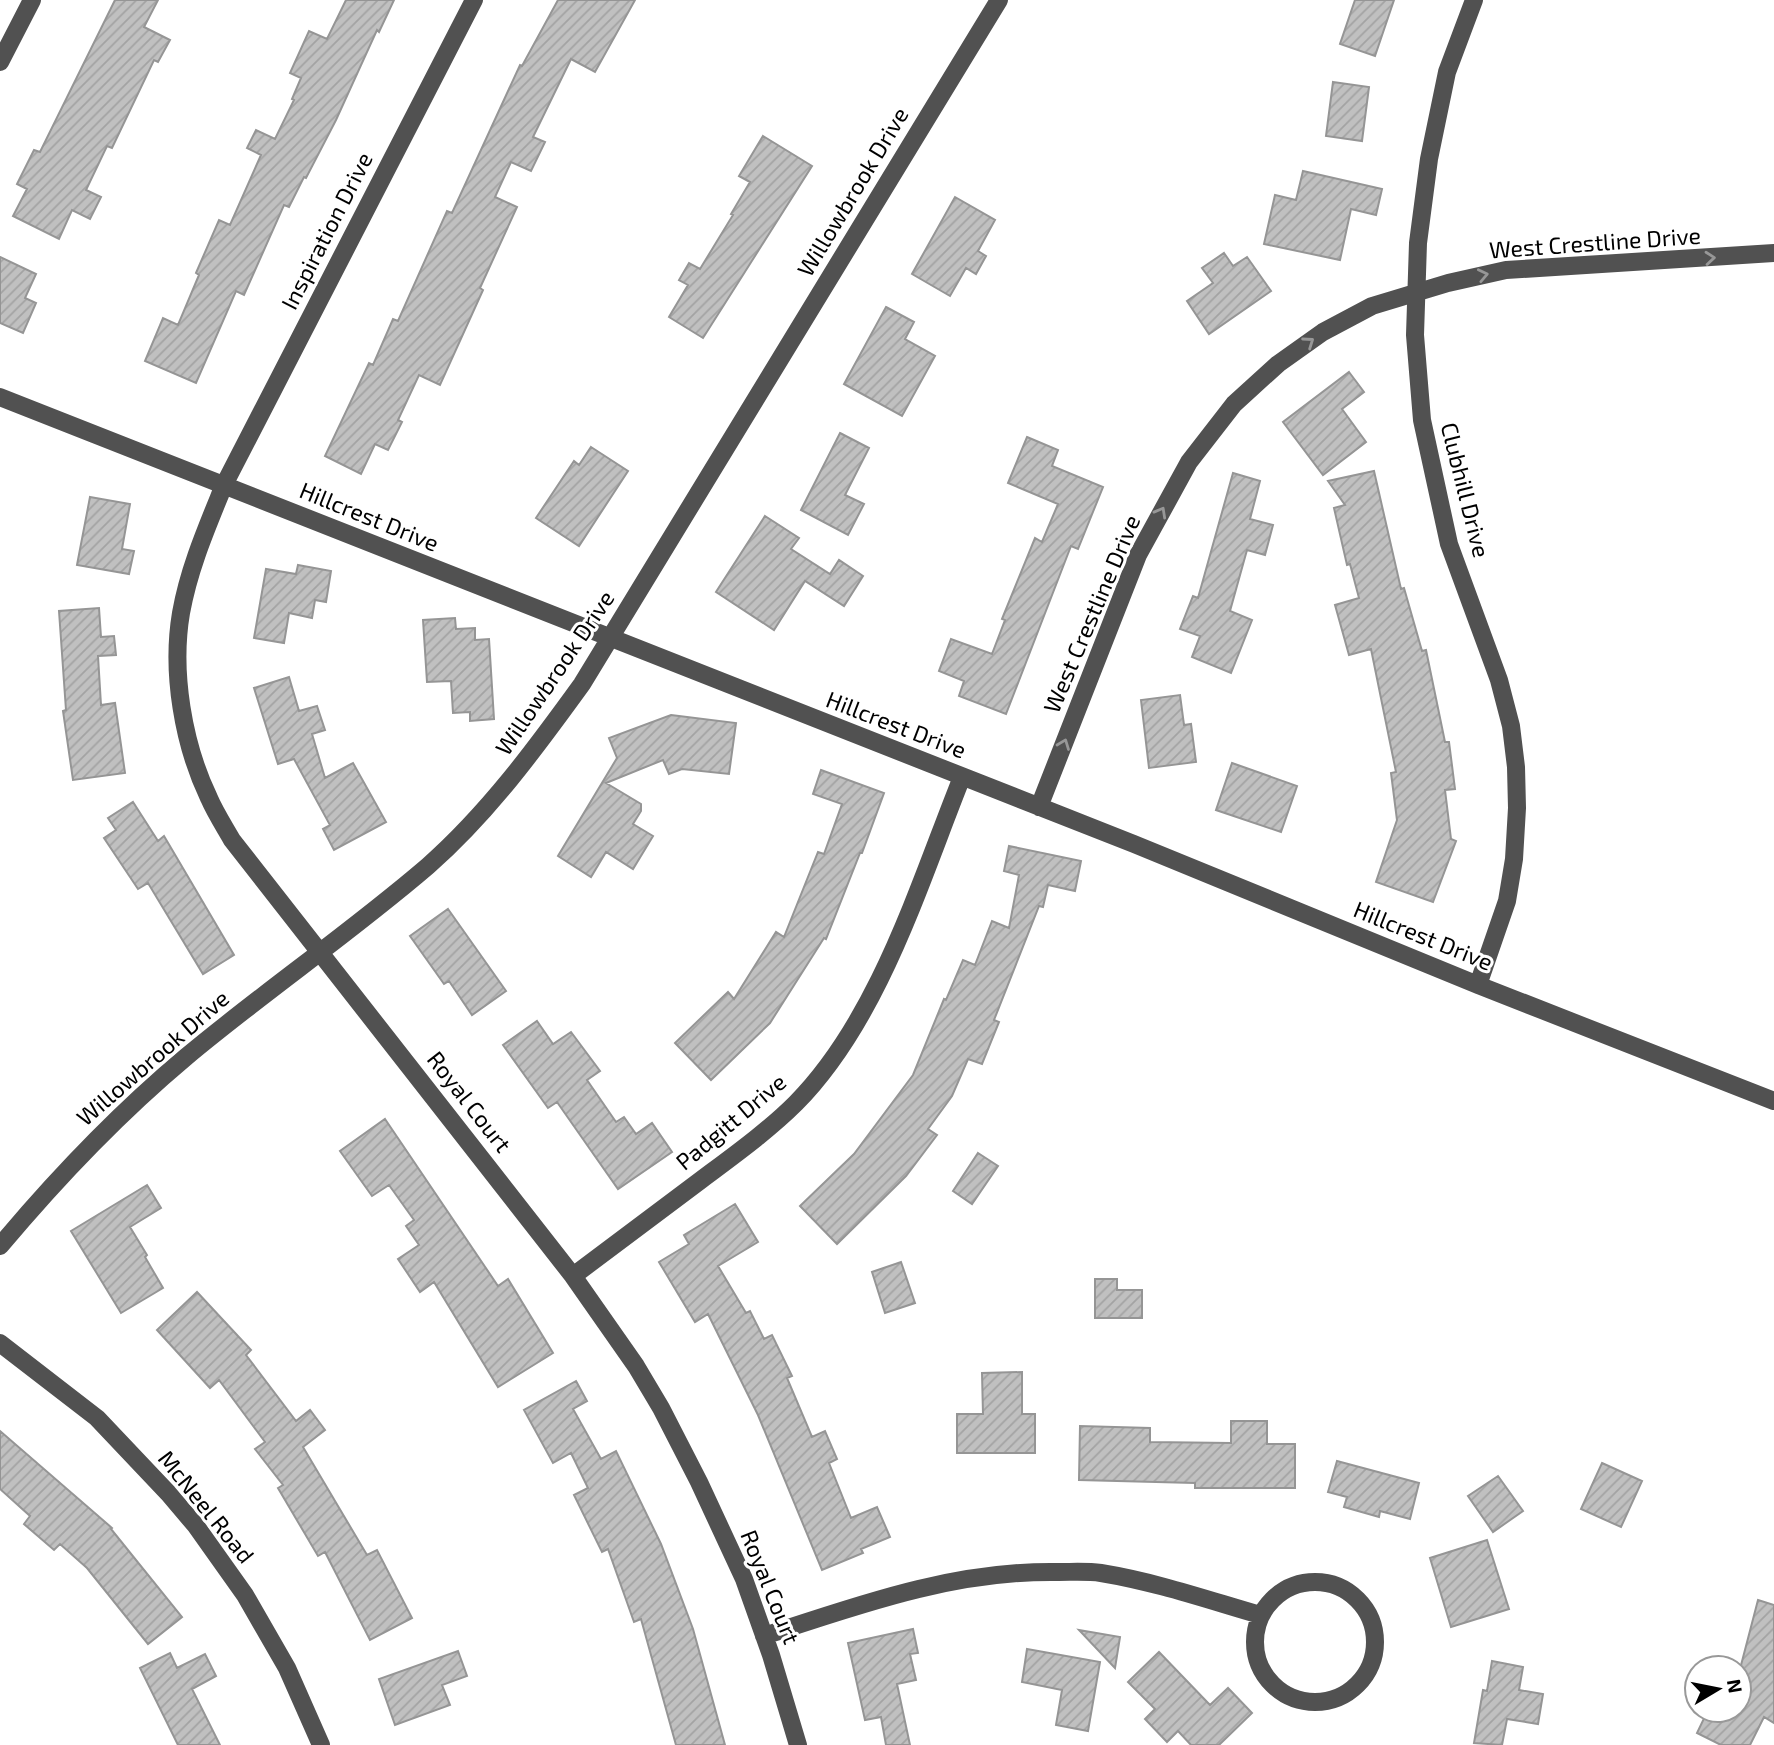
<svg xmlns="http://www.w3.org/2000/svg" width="1774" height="1745" font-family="'Exo 2',sans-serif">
  <defs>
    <pattern id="building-hatch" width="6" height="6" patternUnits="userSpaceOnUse" patternTransform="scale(1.75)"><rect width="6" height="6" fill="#c0c0c0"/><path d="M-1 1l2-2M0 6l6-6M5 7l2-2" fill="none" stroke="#a3a3a3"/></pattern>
  </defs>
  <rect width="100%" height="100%" fill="#fff"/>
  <path fill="url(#building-hatch)" stroke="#959595" stroke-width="2" d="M115 0H158L144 27 170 40 158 62 154 60 112 148 107 146 86 190 101 197 90 219 72 210 59 239 13 216 27 189 17 184 34 150 40 152Z
    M346 0H394L379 32 377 30 336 120 306 178 304 177 289 207 284 205 244 295 236 291 196 383 145 361 163 318 178 325 199 275 196 273 219 220 230 225 261 155 247 148 256 130 275 139 294 100 292 99 301 78 290 73 309 31 327 39Z
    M558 0H635L595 72 571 59 533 137 545 142 531 171 511 162 495 197 517 207 480 288 483 290 440 385 419 375 398 420 402 422 388 450 375 444 361 474 325 456 369 363 373 365 393 319 398 321 447 211 452 213 520 65 522 66Z
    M1355 0H1394L1375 56 1340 44Z
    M1333 82 1369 87 1362 141 1326 136Z
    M763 136 812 166 703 338 669 317 688 285 679 280 689 263 700 269 733 215 731 214 750 182 739 176Z
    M1303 171 1382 189 1376 215 1351 209 1340 260 1264 244 1275 195 1296 200Z
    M955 197 995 220 978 251 986 256 976 274 966 268 950 296 912 274Z
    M1224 253 1233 266 1247 257 1271 291 1209 334 1187 301 1213 283 1202 268Z
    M0 257 36 274 25 298 36 303 23 333 0 323Z
    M886 307 914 322 905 339 935 356 902 416 844 384Z
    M1349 372 1364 392 1342 409 1366 442 1323 475 1283 422Z
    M840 433 869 448 845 495 864 504 848 535 801 510Z
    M1027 437 1058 450 1052 466 1103 487 1078 549 1071 546 1006 714 959 696 964 681 939 671 951 639 992 654 1005 620 1002 619 1035 538 1042 542 1058 504 1008 483Z
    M591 447 628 471 579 546 536 518 574 461 579 465Z
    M1374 471 1401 589 1404 588 1422 651 1426 650 1445 742H1449L1455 789 1445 790 1451 839 1456 841 1433 902 1376 882 1397 820 1391 773 1396 772 1371 649 1349 655 1335 605 1359 598 1350 564 1347 565 1334 508 1345 505 1328 481Z
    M1233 473 1260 481 1250 519 1273 525 1265 555 1247 550 1230 611 1252 620 1231 673 1192 657 1200 636 1180 629 1193 596 1198 598Z
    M90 497 130 504 122 549 134 551 129 574 77 565Z
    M765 516 799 538 791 549 830 574 839 560 863 576 844 606 805 581 774 630 716 592Z
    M298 565 331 571 326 602 315 600 312 618 289 613 284 643 254 638 266 569 296 574Z
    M99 608 101 637 114 636 116 655 98 656 101 705 115 703 125 773 73 780 63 711 66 710 59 611Z
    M455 618 456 629 475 628V640L489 639 494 719 470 721V712L453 713 451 681 427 682 423 620Z
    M289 677 299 711 317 706 325 730 312 734 325 778 353 763 386 822 334 850 323 829 330 825 294 759 278 764 254 688Z
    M1180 695 1184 725 1191 724 1196 762 1149 768 1141 700Z
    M671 715 736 723 729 774 682 769 669 774 663 760 606 783 641 804V811L633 824 653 836 633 869 606 852 591 877 558 856 617 758 609 738Z
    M1232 763 1297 786 1281 832 1216 810Z
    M821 770 884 793 862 853H860L826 939 824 938 770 1023 711 1080 675 1043 728 992 734 999 776 932 784 937 818 852 824 854 842 804 813 794Z
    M133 802 158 841 164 836 234 955 203 974 148 883 138 889 104 838 116 830 108 818Z
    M1009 846 1081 861 1075 891 1048 885 1043 907 1039 906 994 1020 999 1022 982 1064 968 1059 952 1096 928 1129 937 1135 906 1176 837 1244 800 1206 854 1154 913 1075 944 999 946 1000 963 960 975 965 992 921 1009 928 1019 875 1004 871Z
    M448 909 506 991 472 1015 449 981 444 984 410 936Z
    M537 1021 553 1044 571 1032 600 1071 587 1080 616 1122 624 1117 636 1134 652 1123 672 1152 618 1189 557 1102 548 1108 503 1045Z
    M385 1119 498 1286 508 1279 553 1353 498 1387 434 1282 420 1292 398 1259 419 1245 406 1226 414 1220 389 1185 372 1196 340 1151Z
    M978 1153 998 1166 972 1204 953 1191Z
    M147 1185 161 1208 130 1227 147 1255 145 1257 163 1288 121 1313 71 1231Z
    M735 1204 758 1242 718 1266 746 1313 750 1311 764 1339 772 1335 792 1376 787 1378 812 1437 825 1431 837 1459 829 1463 851 1518 877 1507 890 1537 861 1549 863 1553 822 1570 758 1415 708 1314 695 1322 659 1262 689 1244 684 1235Z
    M901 1262 915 1303 885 1313 872 1272Z
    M1095 1279H1117V1290H1142V1318H1095Z
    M197 1292 251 1350 246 1355 296 1421 310 1410 325 1430 303 1447 367 1555 377 1550 412 1618 370 1640 325 1552 318 1556 278 1488 283 1485 255 1449 265 1442 219 1380 210 1388 157 1330Z
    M1022 1372V1414H1035V1453H957V1414H983L982 1373Z
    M576 1381 587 1401 573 1409 601 1459 616 1451 661 1544 693 1629 725 1745H676L641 1619 634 1622 608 1549 602 1552 574 1495 588 1488 571 1453 553 1463 524 1410Z
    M1231 1421H1267V1444H1295V1488H1195V1483L1079 1480 1080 1426 1150 1428V1442L1231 1443Z
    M0 1431 112 1528 111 1529 182 1617 148 1644 87 1568 60 1544 54 1550 24 1524 30 1516 0 1489Z
    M1337 1461 1419 1483 1410 1519 1380 1511 1379 1517 1344 1507 1347 1497 1328 1492Z
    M1602 1463 1642 1481 1621 1527 1581 1509Z
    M1498 1476 1523 1511 1493 1532 1468 1496Z
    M1487 1540 1509 1609 1451 1627 1430 1558Z
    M1758 1600 1774 1605V1723L1764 1717 1750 1745H1721L1697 1733 1708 1710 1728 1720 1733 1710H1739V1699L1748 1681 1739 1678V1673Z
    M913 1629 918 1653 910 1654 916 1680 897 1684 910 1745H886L881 1717 865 1720 848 1643Z
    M1079 1630 1120 1637 1115 1668Z
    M1027 1649 1100 1662 1088 1731 1056 1725 1062 1690 1022 1682Z
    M458 1651 467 1676 442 1685 450 1705 395 1725 379 1679Z
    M1159 1652 1210 1705 1228 1688 1252 1713 1219 1745H1191L1178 1731 1167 1742 1145 1719 1155 1709 1128 1682Z
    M170 1653 177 1668 205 1654 216 1676 192 1689 220 1745H178L140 1668Z
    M1492 1661 1523 1667 1519 1690 1543 1694 1538 1724 1507 1719 1502 1745 1474 1743 1483 1690 1487 1691Z"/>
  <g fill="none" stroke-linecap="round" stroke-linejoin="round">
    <path stroke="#515151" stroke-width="18" d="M474 0 224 485C207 527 189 568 181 613 171 672 183 744 209 798 215 812 224 826 232 840L573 1276 636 1366 661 1408 699 1482 744 1579 771 1655 798 1745
      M1474 0 1447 72 1429 159 1418 243 1415 335 1422 420 1449 544 1499 680 1511 726 1516 767 1517 808 1514 859 1507 901 1478 985
      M0 62 32 0
      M0 397 1134 844 1478 985 1774 1101
      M1039 807 1138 555 1189 462 1234 404 1278 364 1323 332 1372 306 1448 283 1506 270 1774 253
      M0 1246C57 1178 118 1114 186 1057 265 991 350 933 428 866 488 813 535 749 582 684L999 0
      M573 1276C616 1244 659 1212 701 1180 733 1156 768 1131 796 1103 879 1019 919 884 962 777
      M0 1343 97 1418 168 1493 196 1526 245 1595 287 1668 321 1745
      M1255 1642a60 60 0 1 1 120 0a60 60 0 1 1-120 0Z
      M764 1636C861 1604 956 1570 1059 1572 1073 1572 1087 1571 1101 1573 1156 1582 1208 1600 1260 1615"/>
  </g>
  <defs><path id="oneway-chevron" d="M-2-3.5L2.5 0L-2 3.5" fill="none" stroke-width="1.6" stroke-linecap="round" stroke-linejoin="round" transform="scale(1.75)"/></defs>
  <g stroke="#979797">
    <use href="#oneway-chevron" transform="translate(1710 258) rotate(-5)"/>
    <use href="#oneway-chevron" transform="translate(1483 275) rotate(-12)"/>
    <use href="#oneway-chevron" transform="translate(1309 342) rotate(-35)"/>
    <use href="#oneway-chevron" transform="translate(1161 512) rotate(-61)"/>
    <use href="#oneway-chevron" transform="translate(1064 744) rotate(-69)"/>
  </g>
  <g text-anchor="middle" stroke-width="6" stroke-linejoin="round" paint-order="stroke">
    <g font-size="23" fill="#000" stroke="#fff">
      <text transform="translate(853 192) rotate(-59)" y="8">Willowbrook Drive</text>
      <text transform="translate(327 231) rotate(-63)" y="8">Inspiration Drive</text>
      <text transform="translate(1595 243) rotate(-4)" y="8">West Crestline Drive</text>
      <text transform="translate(1465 490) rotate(76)" y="8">Clubhill Drive</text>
      <text transform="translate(369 517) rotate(22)" y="8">Hillcrest Drive</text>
      <text transform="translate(1092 614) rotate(-67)" y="8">West Crestline Drive</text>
      <text transform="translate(555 673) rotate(-56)" y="8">Willowbrook Drive</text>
      <text transform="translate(896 725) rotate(21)" y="8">Hillcrest Drive</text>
      <text transform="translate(1423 936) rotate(22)" y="8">Hillcrest Drive</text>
      <text transform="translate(153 1058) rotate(-41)" y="8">Willowbrook Drive</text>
      <text transform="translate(469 1102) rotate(52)" y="8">Royal Court</text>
      <text transform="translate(731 1122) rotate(-40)" y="8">Padgitt Drive</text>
      <text transform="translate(206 1507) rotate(51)" y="8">McNeel Road</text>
      <text transform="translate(770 1587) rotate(68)" y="8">Royal Court</text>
    </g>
  </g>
  <g transform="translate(1718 1689) rotate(80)"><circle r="33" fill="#ffffff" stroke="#999999" stroke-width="2"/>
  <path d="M0-5L12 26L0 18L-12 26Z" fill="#000000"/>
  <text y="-10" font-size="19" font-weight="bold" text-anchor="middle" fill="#000000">N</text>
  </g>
</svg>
